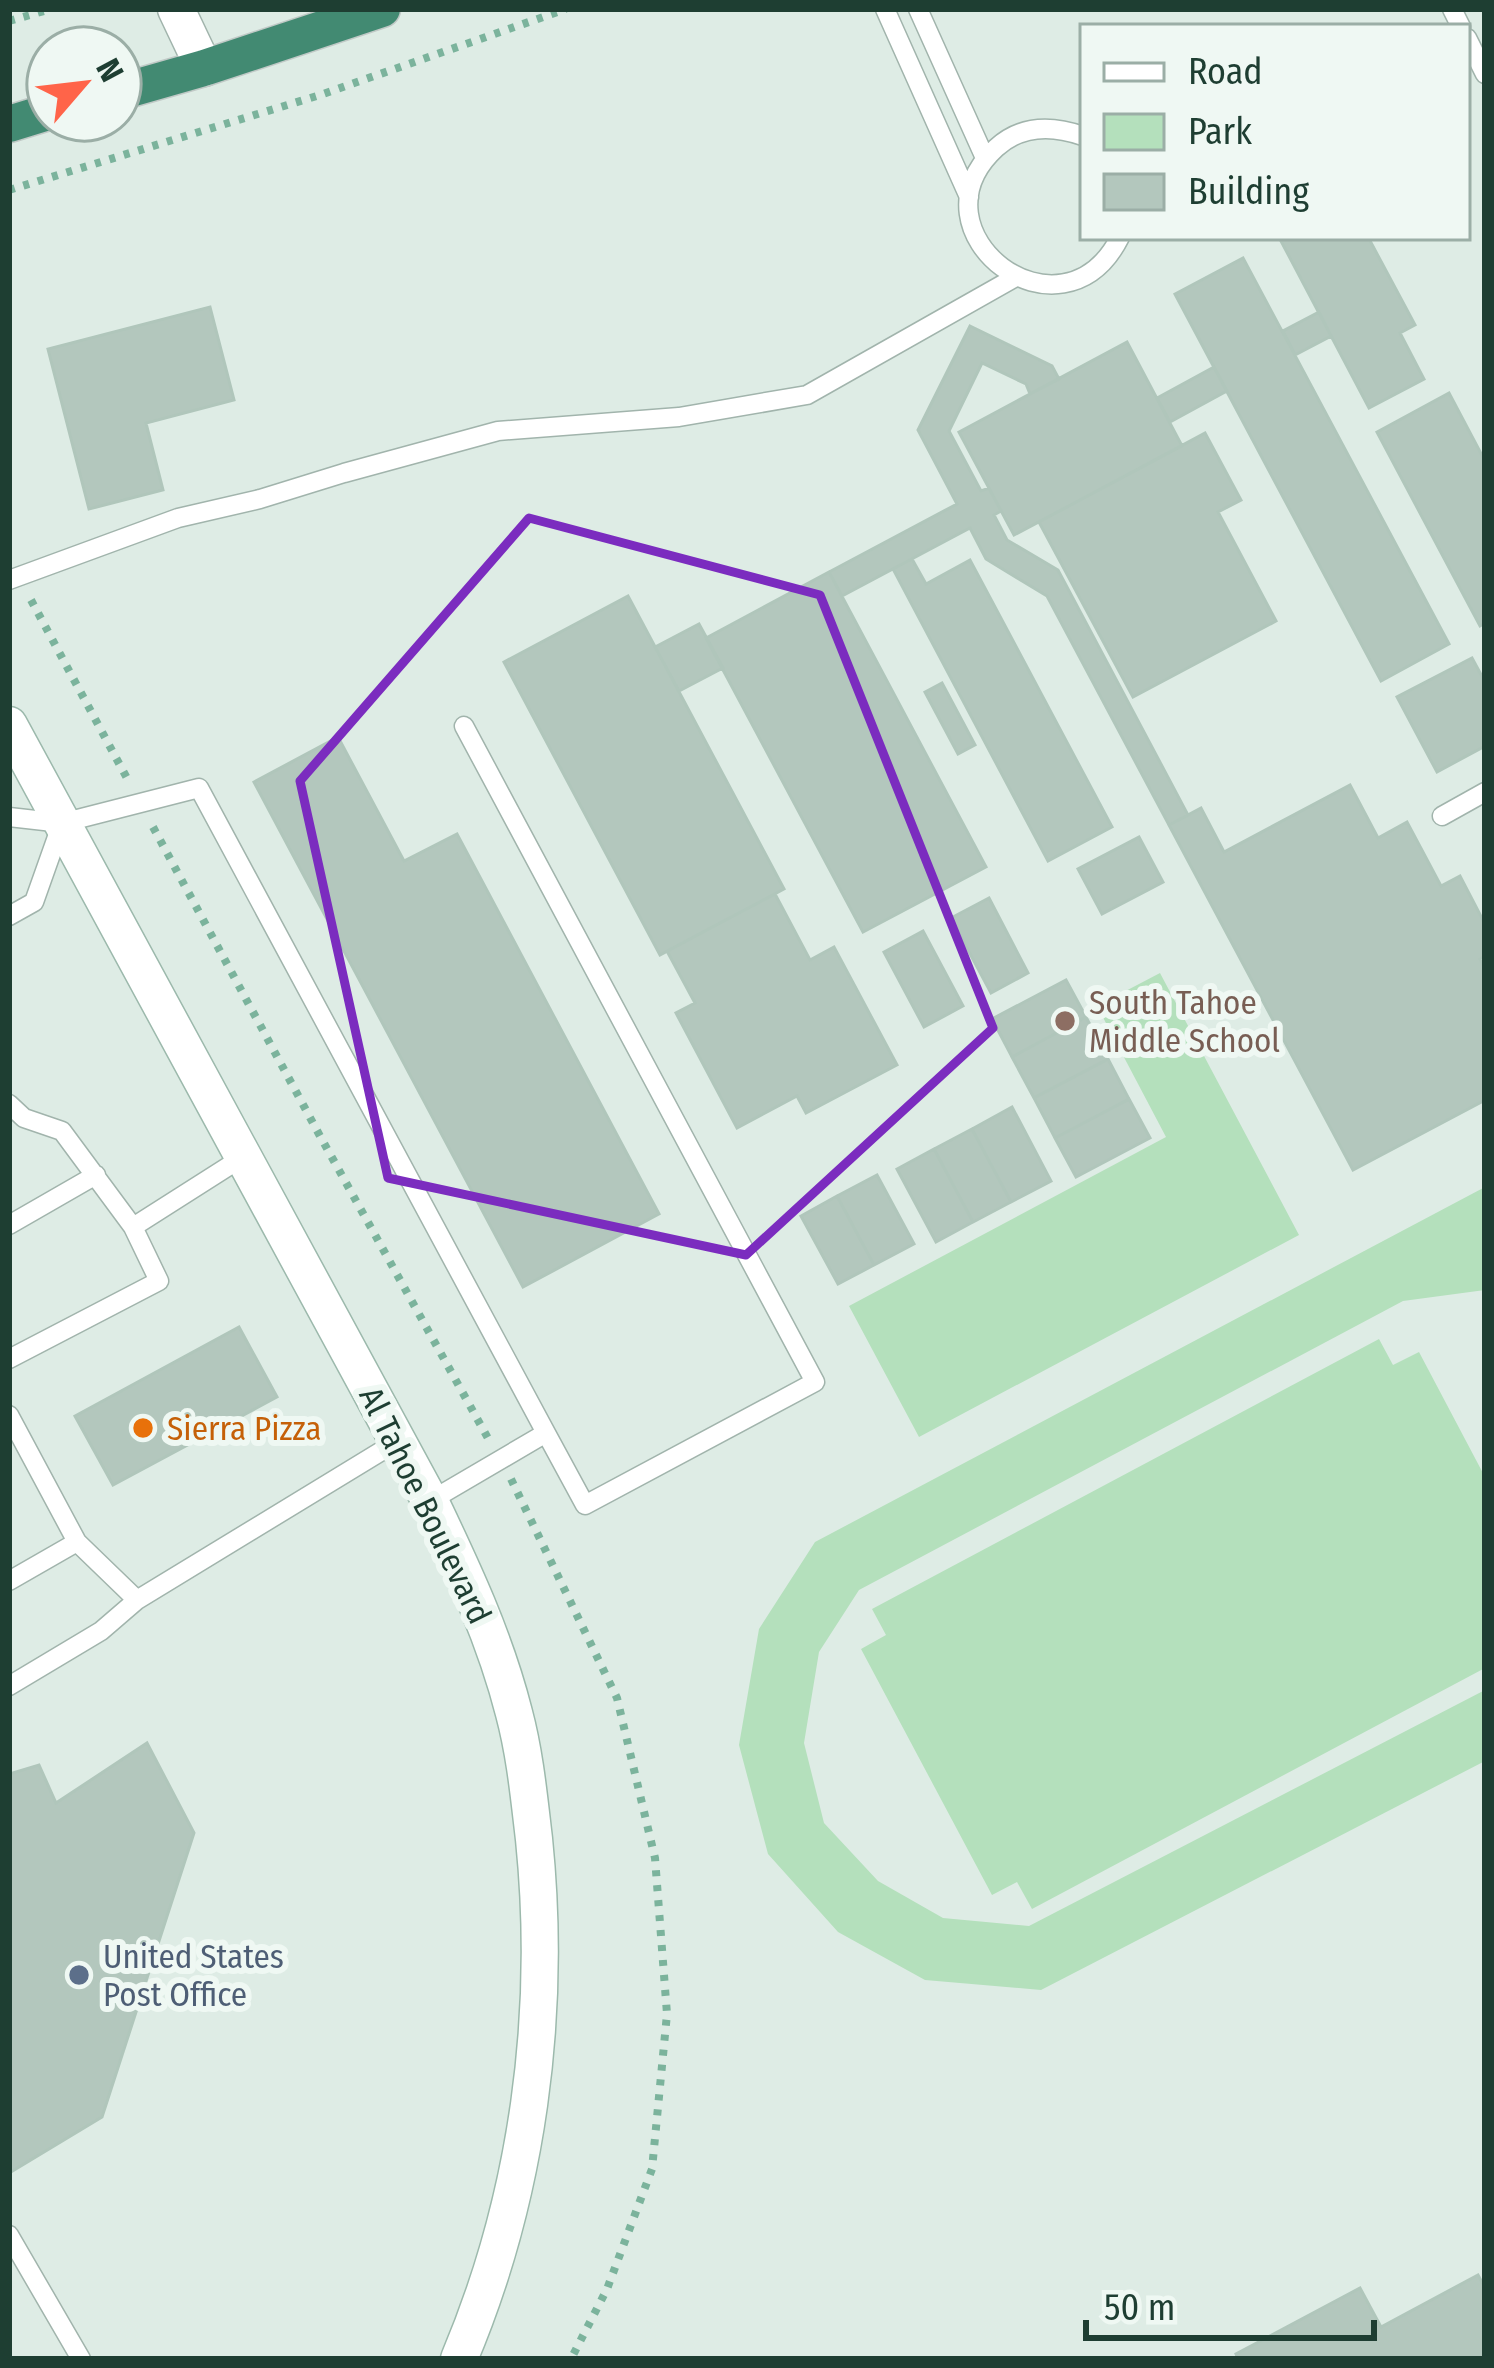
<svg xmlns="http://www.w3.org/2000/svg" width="1494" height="2368" font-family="'Fira Sans Condensed',sans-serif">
  <rect width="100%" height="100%" fill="#deece5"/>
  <path fill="#b4e0bc" d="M1160 973 1299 1235 919 1437 849 1306 1166 1137 1097 1006Z
    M1485 1187V1290L1403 1301 859 1590 819 1652 804 1743 824 1823 878 1881 943 1918 1029 1926 1485 1690V1761L1041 1990 925 1980 838 1932 768 1854 739 1745 759 1629 815 1542Z
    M1379 1339 1393 1365 1419 1352 1485 1477V1668L1032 1909 1017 1882 992 1895 861 1649 886 1635 872 1609Z"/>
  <path fill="#b3c7bd" stroke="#b0c6bb" stroke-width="3" d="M1288 237H1368L1415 325 1400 333 1424 379 1369 408 1281 241Z
    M1243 258 1449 644 1381 681 1175 294Z
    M210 307 234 400 146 423 163 490 89 509 48 349Z
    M1319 312 1331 336 1295 355 1283 331Z
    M970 326 1052 366 1059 379 1030 394 1026 384 982 363 949 431 981 491 989 488 1001 511 994 515 1007 540 1058 570 1188 815 1169 825 1047 596 986 559 970 528 842 596 829 572 957 504 918 430Z
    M1127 342 1182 446 1014 535 959 432Z
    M1214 367 1227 391 1170 422 1157 398Z
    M1449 393 1485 461V623L1480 626 1377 432Z
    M1205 433 1241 500 1218 512 1276 621 1133 697 1039 522Z
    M912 559 926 584 970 560 1112 827 1048 861 893 569Z
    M829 572 986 867 863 932 706 638Z
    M628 596 784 889 660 955 504 662Z
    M699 624 723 668 679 691 655 647Z
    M1472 658 1485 682V746L1437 772 1397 697Z
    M942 683 975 745 958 754 925 692Z
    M338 737 404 861 457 834 659 1214 523 1287 254 782Z
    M1350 785 1378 838 1407 822 1441 886 1460 876 1485 924V956L1480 959 1485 969V1100L1353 1170 1169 825 1201 808 1224 852Z
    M1139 837 1163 882 1102 914 1078 869Z
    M775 894 810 960 834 947 897 1065 806 1113 797 1096 737 1128 676 1013 695 1003 667 951Z
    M989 898 1028 973 991 993 951 918Z
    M923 931 963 1006 924 1027 884 952Z
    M1066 980 1086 1017 1012 1057 992 1019Z
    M1086 1017 1108 1059 1034 1098 1012 1057Z
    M1108 1059 1129 1099 1055 1138 1034 1098Z
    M1129 1099 1150 1138 1076 1177 1055 1138Z
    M1012 1107 1051 1181 1011 1202 972 1129Z
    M972 1129 1011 1202 973 1222 934 1149Z
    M934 1149 973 1222 936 1242 897 1169Z
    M877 1175 914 1244 874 1265 837 1196Z
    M837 1196 874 1265 838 1284 801 1216Z
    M239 1327 277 1397 113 1485 75 1416Z
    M147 1743 194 1833 102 2117 9 2173V1774L39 1765 56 1803Z
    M1478 2275 1485 2288V2359H1238L1236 2354 1360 2288 1381 2327Z"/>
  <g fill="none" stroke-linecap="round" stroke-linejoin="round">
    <defs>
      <path id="service" d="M885 9 969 197
        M918 9 985 158
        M1452 9 1461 27
        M1467 38 1485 74
        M1083 136C1052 125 1021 125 996 148 905 232 1062 352 1120 237
        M9 580 178 518 260 499 344 473 498 431 679 417 807 395 1014 278
        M464 726 815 1382 585 1505 546 1433
        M1442 816 1485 792
        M9 817 62 823 199 788 546 1433 430 1501
        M9 916 34 902 62 823
        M9 1104 24 1118 62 1131 133 1227 159 1281 9 1359
        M9 1225 96 1175
        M133 1227 243 1157
        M9 1415 77 1542 137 1600
        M9 1581 77 1542
        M9 1686 101 1631 137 1600 398 1441
        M9 2235 81 2359"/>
      <path id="minor" d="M176 9 204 68"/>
      <path id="secondary" d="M9 725 430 1501C463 1570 495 1638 514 1713 525 1754 529 1797 534 1839 552 2015 528 2196 459 2359"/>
      <path id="trunk" d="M120 92 204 68 382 9
        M9 124 48 112"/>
    </defs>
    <use href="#service" stroke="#a1b4ac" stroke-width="21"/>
    <use href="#minor" stroke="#a1b4ac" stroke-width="39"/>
    <use href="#secondary" stroke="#9cb9ac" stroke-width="39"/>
    <use href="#trunk" stroke="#c0c9c6" stroke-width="39"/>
    <path stroke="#7bb39c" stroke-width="8" stroke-dasharray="6 9" stroke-linecap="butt" d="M9 21 51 9
      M9 190 320 95 566 9
      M31 600 129 782
      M153 827 320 1136 489 1440
      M511 1479 617 1698 655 1858 667 2014 652 2169 607 2289 571 2359"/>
    <use href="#service" stroke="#fff" stroke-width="18"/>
    <use href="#minor" stroke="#fff" stroke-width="36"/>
    <use href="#secondary" stroke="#fff" stroke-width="36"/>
    <use href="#trunk" stroke="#428a72" stroke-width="36"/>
  </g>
  <path fill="none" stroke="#7b2cbf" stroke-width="9" stroke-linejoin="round" d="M529 518 820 595 993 1028 746 1255 388 1178 300 781Z"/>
  <circle fill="#8d6e63" stroke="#eff8f3" stroke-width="4.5" cx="1065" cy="1021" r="12"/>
  <circle fill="#e8710a" stroke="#eff8f3" stroke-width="4.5" cx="143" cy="1428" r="12"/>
  <circle fill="#5c6f8a" stroke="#eff8f3" stroke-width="4.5" cx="79" cy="1975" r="12"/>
  <g text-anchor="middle" stroke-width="12" stroke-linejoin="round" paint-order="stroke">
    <g font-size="33" fill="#785e54" stroke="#eff8f3" text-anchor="start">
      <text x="1089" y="1014">South Tahoe<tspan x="1089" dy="38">Middle School</tspan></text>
    </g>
    <g font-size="33" fill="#c56008" stroke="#eff8f3" text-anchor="start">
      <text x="167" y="1440">Sierra Pizza</text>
    </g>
    <g font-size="33" fill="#1e3e32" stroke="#eff8f3">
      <text transform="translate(426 1505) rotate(64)" y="12">Al Tahoe Boulevard</text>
    </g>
    <g font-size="33" fill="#4e5e75" stroke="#eff8f3" text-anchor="start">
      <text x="103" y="1968">United States<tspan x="103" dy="38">Post Office</tspan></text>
    </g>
  </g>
  <rect width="1494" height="2368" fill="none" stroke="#1e3e32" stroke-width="24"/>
  <rect x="1080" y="24" width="390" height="216" fill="#eff8f3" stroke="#9baea6" stroke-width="3"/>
  <rect x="1104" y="63" width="60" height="18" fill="#ffffff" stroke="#9baea6" stroke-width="3"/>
  <text x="1188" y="84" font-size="36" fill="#1e3e32">Road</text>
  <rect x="1104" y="114" width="60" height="36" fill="#b4e0bc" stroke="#9baea6" stroke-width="3"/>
  <text x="1188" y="144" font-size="36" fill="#1e3e32">Park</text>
  <rect x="1104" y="174" width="60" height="36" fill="#b3c7bd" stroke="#9baea6" stroke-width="3"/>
  <text x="1188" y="204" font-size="36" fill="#1e3e32">Building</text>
  <g transform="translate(84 84) rotate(62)"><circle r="57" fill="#eff8f3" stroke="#9baea6" stroke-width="3"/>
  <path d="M0-9L21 45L0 30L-21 45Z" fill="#ff6449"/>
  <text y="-18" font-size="33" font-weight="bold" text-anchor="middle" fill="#1e3e32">N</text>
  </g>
  <path d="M1086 2320v18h288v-18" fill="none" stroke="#1e3e32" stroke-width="6"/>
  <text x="1104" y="2320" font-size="36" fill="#1e3e32" stroke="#eff8f3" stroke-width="9" paint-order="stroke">50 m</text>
</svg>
